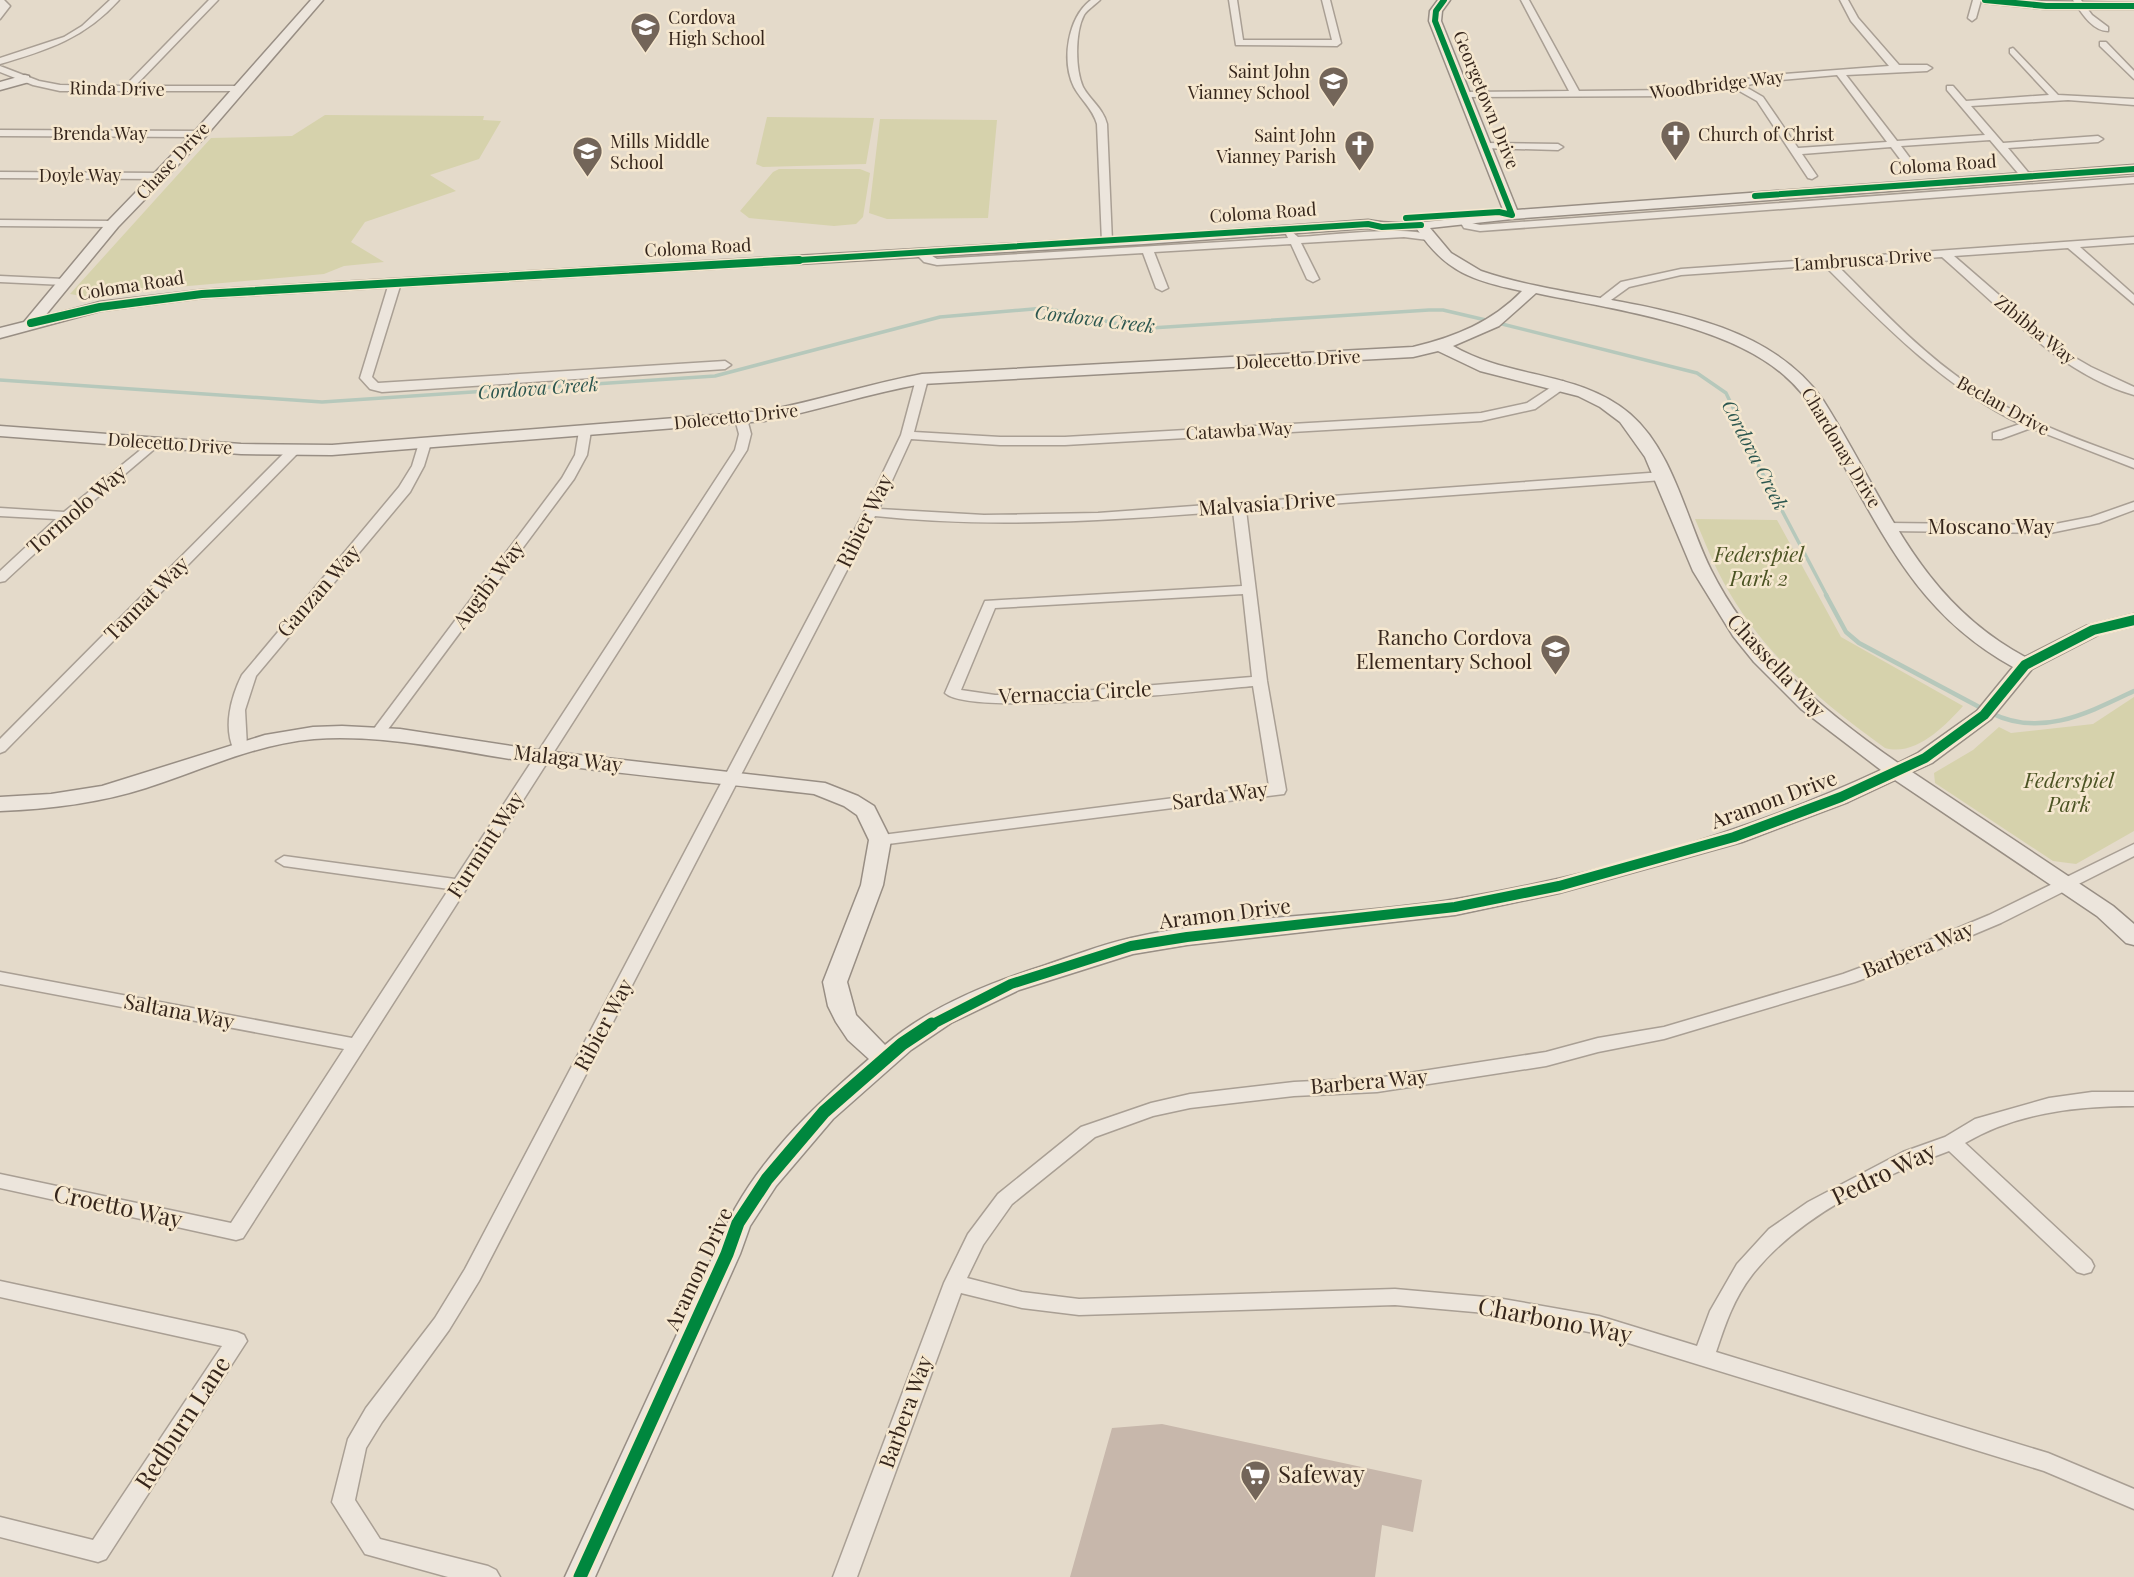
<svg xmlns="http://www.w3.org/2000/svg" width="2134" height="1577" font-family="'Playfair Display',serif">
  <rect width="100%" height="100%" fill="#e4daca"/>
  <path fill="#d6d2ac" d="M325 115 484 116 483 120 501 121 479 159 430 175 456 191 365 222 351 242 384 262 344 266 324 274 166 288 93 298 70 294 211 138 292 136Z
    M767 117 874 118 866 164 763 167 756 164Z
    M880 119 997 120 988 218 887 219 869 213Z
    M779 169H860L870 173 863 217 856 224 834 226 749 218 740 211 773 172Z
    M1695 519 1777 520 1841 637 1963 706C1945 726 1915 757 1885 748 1822 703 1762 653 1724 583 1713 563 1704 540 1695 519Z
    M2134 697V831L2076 864 2053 861 1935 783 1934 773 1973 750 1999 727 2011 733 2093 724Z"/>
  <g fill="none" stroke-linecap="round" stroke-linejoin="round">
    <path stroke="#b6c8bb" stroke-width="3.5" d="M1498 323 1697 373 1726 393 1749 441 1748 446 1827 596
      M0 380 322 402 715 376 940 317 1045 308 1128 326 1151 328 1429 310H1443L1490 321"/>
    <path stroke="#b6c8bb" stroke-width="4.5" d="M1826 595 1846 632 1859 643 1983 709
      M1991 713C2041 738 2088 713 2134 691"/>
  </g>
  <path fill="#c7b7ab" d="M1162 1424 1422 1480 1413 1532 1382 1525 1375 1577H1070L1112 1428Z"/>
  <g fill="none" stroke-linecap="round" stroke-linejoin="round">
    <defs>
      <path id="street" d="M0 0H4L10 6 0 19Z
        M110 0H119C85 38 48 50 0 64V58L64 37 82 26Z
        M209 0H218L135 86H238L241 87V91H60L33 85 0 72V66L39 81 60 85 125 86Z
        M1091 0H1100C1095 5 1088 9 1084 15 1075 32 1075 69 1083 87 1090 100 1103 108 1107 124L1112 242 1107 245 1102 242 1097 124C1093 109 1081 100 1074 87 1061 61 1068 17 1091 0Z
        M1229 0H1237L1243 40H1332L1322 0H1330L1341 43 1337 46 1236 45Z
        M1521 0H1529L1579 91 1676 90 1719 86 1760 76 1889 66 1851 21 1840 0H1848L1858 18 1899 65H1927L1932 68 1927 71 1846 75 1897 141 1985 135 1947 90V86H1953L1966 101 2049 95 2010 53V49L2013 48 2058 95 2134 99V105L2068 100 1971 106 2003 143 2098 136 2103 139 2098 142 2008 148 2032 177 2027 180 2023 179 1990 140 1901 146 1918 169 1913 172 1909 171 1891 147 1802 154 1817 176 1812 179 1808 178 1757 101 1734 88 1676 96 1461 97 1459 95 1464 92 1569 91ZM1837 75 1887 142 1798 148 1763 97 1744 86 1760 82Z
        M1973 0H1981L1976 18 1972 21 1968 18Z
        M2073 0H2081L2092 15 2108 27V31C2092 31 2081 12 2073 0Z
        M2100 42H2106L2134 71V79L2100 46Z
        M0 130 200 131 205 134 200 137 0 136Z
        M1484 143 1558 144 1563 147 1558 150 1481 148 1479 146Z
        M0 172 161 173 166 176 161 179 0 178Z
        M2134 177V183L1480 231 1464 228 1459 220 1464 217 1472 223 1480 225Z
        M0 220 113 221 118 224 113 227 0 226Z
        M1291 231 1298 237C1325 236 1415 224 1433 237L1428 240 1404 237 1301 243 1319 279 1313 282 1307 279 1291 244 1154 252 1168 288 1162 291 1156 288 1143 253 937 265 924 262 915 253 924 251 937 259 1288 238 1286 234Z
        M2134 237V243L2080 247 2134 295V304L2068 248 1954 256 2065 352 2091 367 2134 387V395C2060 374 1999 306 1942 257L1836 264C1878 306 1918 350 1968 384 2018 418 2076 439 2134 460V468L2031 428 2001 439H1993V433L2020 424C1942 385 1885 326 1824 265L1681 275 1629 287 1604 305 1594 303 1621 282 1681 269Z
        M0 276 64 279 70 282 64 285 0 282Z
        M395 280 401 283 372 377 378 383 725 361 731 365 725 369 382 392 370 389 360 378 389 283Z
        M922 375 928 379 914 432 1000 437H1065L1481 413 1527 403 1559 382 1563 381 1569 385 1535 409 1481 421 1065 445H1000L911 439 879 509 984 515 1098 513 1663 472 1669 476 1663 480 1246 510 1267 681 1286 790 1284 794 880 845 874 844 872 840 874 836 1269 786 1253 686C1206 690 971 718 945 693L985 601 1242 586 1233 511C1114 520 995 529 875 516L479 1281 449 1330 382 1422 366 1448 355 1500 380 1539 488 1566 496 1570 500 1577H448L365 1554 332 1502 348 1439 366 1408 435 1318 465 1269 864 512 901 435 916 379ZM1243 594 1252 677 1033 695H995L961 690 995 608Z
        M741 415 747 419 751 434 747 450 243 1238 236 1240 0 1188V1174L231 1223 344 1049 0 984V972L352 1038 449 889 284 866 276 861 284 856 455 879 735 450 739 434 735 419Z
        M585 427 591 431 587 455 574 479 383 736H373L370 733 373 730 562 478 575 455 579 431Z
        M154 439 158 440V446L72 519 5 581 0 582V571L56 519 0 516V508L64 512Z
        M425 439 431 443 424 466 410 492 256 676 245 710 247 747 244 750H234C223 727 231 697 242 675L399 487 412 466 419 443Z
        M294 446 298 447V453L5 751 0 753V739L290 447Z
        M2134 502V510L2099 523 2050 533 1888 531 1881 527 1888 523 2050 525 2091 517Z
        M2134 844V856L2001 923 1901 965 1855 982 1664 1039 1598 1052 1546 1066 1377 1092 1294 1096 1190 1108 1153 1116 1095 1137 1012 1204 983 1245 967 1278 1022 1292 1079 1299 1395 1289 1497 1298 1599 1316 1697 1346 1710 1311 1737 1264 1769 1229 1808 1202 1903 1152 1945 1137 1975 1119 2049 1098 2092 1092H2134V1106C2076 1106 2016 1113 1965 1143L2091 1260 2094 1266 2091 1272 2084 1274 2077 1272 1949 1151C1882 1175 1796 1218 1752 1275 1734 1298 1725 1325 1716 1352L2048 1453 2134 1489V1509L2044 1471 1599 1334 1497 1314 1395 1305 1079 1315 1022 1308 961 1293 857 1577H833L944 1283 968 1234 998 1194 1081 1127 1151 1103 1190 1094 1294 1082 1377 1078 1546 1052 1598 1038 1664 1027 1843 974 1889 957 1989 915Z
        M0 1281 237 1332 244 1335 247 1341 106 1559 98 1562 0 1537V1517L93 1540 222 1346 0 1297Z"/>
      <path id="secondary" d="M311 0H323L205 137 118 227 44 317 100 302 202 290 1144 236 1368 220C1411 229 1461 216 1504 212L1429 21 1430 11 1438 0H1450L1442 11 1441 21 1517 210 2134 165V173L1512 219 1430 228 1451 253 1481 271C1588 308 1752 298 1823 400 1886 499 1916 598 2025 657L2086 626 2134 614V626L2100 634 2032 669 1991 719 1932 763 1912 772 2113 906 2134 924V945L2126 943 2097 916 1895 780 1848 802 1742 842 1559 893 1455 915 1187 945 1133 954 1019 990 951 1023 911 1050 833 1119 776 1186 750 1226 740 1254 595 1577H565L714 1254C743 1174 806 1113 869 1059L848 1040 836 1022 828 1006 823 982 861 885 869 840 857 815 844 806 814 794C718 783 621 774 524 761 455 751 385 734 314 739 255 744 202 770 146 788 99 803 50 809 0 811V797L51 794 102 786 265 735 313 727 342 726 400 729 544 751 825 783 858 796 874 806 891 840 883 885 847 982 856 1015 885 1045C928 1008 986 984 1040 967 1070 957 1100 945 1131 938 1237 914 1349 917 1457 899 1602 874 1748 832 1881 770L1801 709 1754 662 1733 636 1693 571 1645 457 1620 422 1600 407 1578 396 1480 371 1438 351 1413 357 922 384C869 393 817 411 764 421L332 455 241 454 0 436V426L241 444 332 445 764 411C817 401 869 384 922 374L1413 347C1455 337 1492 322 1522 291 1474 281 1445 272 1417 229L1382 231 1368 228 1144 244 202 298 100 311 0 338V328L24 322 108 221 195 131ZM1536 293C1611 309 1727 324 1785 376 1812 399 1827 433 1843 464 1890 549 1925 618 2013 667L1977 711 1918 753 1898 763C1823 711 1752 652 1711 570 1686 520 1674 452 1630 414 1580 371 1509 379 1453 346L1499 326Z
        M1979 0 2134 3V9H2046L1985 3Z
        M25 75 29 76V82L0 90V82Z"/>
    </defs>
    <use href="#street" stroke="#a99f94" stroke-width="3"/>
    <use href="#secondary" stroke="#988e84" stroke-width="3"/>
    <use href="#street" fill="#ece5dc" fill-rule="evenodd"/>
    <use href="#secondary" fill="#ece5dc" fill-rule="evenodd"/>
    <defs>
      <path id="cycleway-far3" d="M1444 0 1436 11 1435 21 1512 215
        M1985 0 2046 6H2134
        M1755 196 2134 169
        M1406 218 1499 212 1512 215
        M768 262 1368 224 1382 227 1421 225"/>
      <path id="cycleway-far2" d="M31 323 100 307 202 294 799 260"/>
      <path id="cycleway-far1" d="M929 1026 1011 984 1131 946 1187 937 1455 907 1559 886 1734 837 1841 797 1925 758 1984 715 2025 665 2093 630 2134 620"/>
      <path id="cycleway" d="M580 1577 727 1254 738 1223 767 1179 824 1112 902 1044 932 1024"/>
    </defs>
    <use href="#cycleway-far3" stroke="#f5e7cf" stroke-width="9"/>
    <use href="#cycleway-far2" stroke="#f5e7cf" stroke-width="11"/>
    <use href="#cycleway-far1" stroke="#f5e7cf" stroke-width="15"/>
    <use href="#cycleway" stroke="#f5e7cf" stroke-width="18"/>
    <use href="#cycleway-far3" stroke="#00873e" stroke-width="6"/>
    <use href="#cycleway-far2" stroke="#00873e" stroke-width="8"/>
    <use href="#cycleway-far1" stroke="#00873e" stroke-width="10"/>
    <use href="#cycleway" stroke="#00873e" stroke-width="13"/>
  </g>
  <defs>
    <symbol id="school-pin" viewBox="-11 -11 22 30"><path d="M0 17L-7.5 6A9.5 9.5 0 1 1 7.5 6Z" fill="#736559" stroke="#f5e7cf"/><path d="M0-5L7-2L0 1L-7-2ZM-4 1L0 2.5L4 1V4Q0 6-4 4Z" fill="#fff"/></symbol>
    <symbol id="church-pin" viewBox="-11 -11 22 30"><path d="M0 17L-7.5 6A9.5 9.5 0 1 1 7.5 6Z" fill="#736559" stroke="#f5e7cf"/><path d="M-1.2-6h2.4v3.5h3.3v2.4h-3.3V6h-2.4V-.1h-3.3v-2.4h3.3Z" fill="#fff"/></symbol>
    <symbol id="supermarket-pin" viewBox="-11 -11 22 30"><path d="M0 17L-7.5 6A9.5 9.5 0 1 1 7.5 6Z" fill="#736559" stroke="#f5e7cf"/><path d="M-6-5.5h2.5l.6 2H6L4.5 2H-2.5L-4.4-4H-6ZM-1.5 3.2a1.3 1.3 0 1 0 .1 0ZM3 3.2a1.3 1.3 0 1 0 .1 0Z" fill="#fff"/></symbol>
  </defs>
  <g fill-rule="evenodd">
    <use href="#school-pin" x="628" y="10" width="35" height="47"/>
    <use href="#school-pin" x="1316" y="64" width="35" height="47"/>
    <use href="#church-pin" x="1658" y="118" width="35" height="47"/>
    <use href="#church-pin" x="1342" y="128" width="35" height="47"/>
    <use href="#school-pin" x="570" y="134" width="35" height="47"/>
    <use href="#school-pin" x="1538" y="632" width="35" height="47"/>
    <use href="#supermarket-pin" x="1238" y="1458" width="35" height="47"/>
  </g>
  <g text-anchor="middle" stroke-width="5" stroke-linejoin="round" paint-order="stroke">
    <g font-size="18" fill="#36261c" stroke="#f5e7cf" text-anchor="start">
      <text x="668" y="24">Cordova<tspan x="668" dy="21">High School</tspan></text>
      <text x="1310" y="78" text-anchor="end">Saint John<tspan x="1310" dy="21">Vianney School</tspan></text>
      <text x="1698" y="141">Church of Christ</text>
      <text x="1336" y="142" text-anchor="end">Saint John<tspan x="1336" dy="21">Vianney Parish</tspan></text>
      <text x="610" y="148">Mills Middle<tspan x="610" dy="21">School</tspan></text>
    </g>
    <g font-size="18" fill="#36261c" stroke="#f5e7cf">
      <text transform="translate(1717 85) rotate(-7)" y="6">Woodbridge Way</text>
      <text transform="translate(117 89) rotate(1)" y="6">Rinda Drive</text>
      <text transform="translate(1486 100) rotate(68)" y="6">Georgetown Drive</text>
      <text x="100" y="140">Brenda Way</text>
      <text transform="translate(173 161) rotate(-47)" y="6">Chase Drive</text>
      <text transform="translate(1943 165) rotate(-4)" y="6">Coloma Road</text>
      <text x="80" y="182">Doyle Way</text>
      <text transform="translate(1263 213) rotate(-4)" y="6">Coloma Road</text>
      <text transform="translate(698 248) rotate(-3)" y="6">Coloma Road</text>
      <text transform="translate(1863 260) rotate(-4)" y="6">Lambrusca Drive</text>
      <text transform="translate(131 286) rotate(-9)" y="6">Coloma Road</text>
      <text transform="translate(2035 330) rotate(39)" y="6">Zibibba Way</text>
      <text transform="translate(1298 360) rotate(-3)" y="6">Dolecetto Drive</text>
      <text transform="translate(2003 406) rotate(29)" y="6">Beclan Drive</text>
      <text transform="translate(736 417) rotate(-6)" y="6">Dolecetto Drive</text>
      <text transform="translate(1239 431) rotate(-3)" y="6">Catawba Way</text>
      <text transform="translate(170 444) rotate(4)" y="6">Dolecetto Drive</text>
      <text transform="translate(1841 448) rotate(59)" y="6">Chardonay Drive</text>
    </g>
    <g font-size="19" font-style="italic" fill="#2b564f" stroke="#f5e7cf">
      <text transform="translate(1095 319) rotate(7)" y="7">Cordova Creek</text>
      <text transform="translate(538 388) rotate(-4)" y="7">Cordova Creek</text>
      <text transform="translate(1755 455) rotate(63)" y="7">Cordova Creek</text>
    </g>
    <g font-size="21" fill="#36261c" stroke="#f5e7cf">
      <text transform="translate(1267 504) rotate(-4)" y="7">Malvasia Drive</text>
      <text transform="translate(77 510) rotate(-41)" y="7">Tormolo Way</text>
      <text transform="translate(865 521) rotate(-64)" y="7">Ribier Way</text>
      <text x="1991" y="534">Moscano Way</text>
      <text transform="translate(489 585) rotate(-53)" y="7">Augibi Way</text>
      <text transform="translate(319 591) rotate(-49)" y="7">Ganzan Way</text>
      <text transform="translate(147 599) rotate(-45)" y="7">Tannat Way</text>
      <text transform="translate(1776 666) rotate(47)" y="7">Chassella Way</text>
      <text transform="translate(1075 693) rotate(-3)" y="7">Vernaccia Circle</text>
      <text transform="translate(568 759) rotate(7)" y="7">Malaga Way</text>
      <text transform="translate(1220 796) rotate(-8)" y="7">Sarda Way</text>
      <text transform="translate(1774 800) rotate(-20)" y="7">Aramon Drive</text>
      <text transform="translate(486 845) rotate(-57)" y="7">Furmint Way</text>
      <text transform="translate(1225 914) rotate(-7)" y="7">Aramon Drive</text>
      <text transform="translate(1918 950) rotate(-22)" y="7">Barbera Way</text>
      <text transform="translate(179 1012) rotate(11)" y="7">Saltana Way</text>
      <text transform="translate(604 1025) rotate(-62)" y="7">Ribier Way</text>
      <text transform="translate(1369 1082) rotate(-5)" y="7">Barbera Way</text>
      <text transform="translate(699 1269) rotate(-65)" y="7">Aramon Drive</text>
      <text transform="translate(906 1412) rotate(-70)" y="7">Barbera Way</text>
    </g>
    <g font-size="21" font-style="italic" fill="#4b5323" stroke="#f5e7cf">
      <text x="1759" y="562">Federspiel<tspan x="1759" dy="24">Park 2</tspan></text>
      <text x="2069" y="788">Federspiel<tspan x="2069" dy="24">Park</tspan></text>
    </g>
    <g font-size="21" fill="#36261c" stroke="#f5e7cf" text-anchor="end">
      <text x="1532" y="645">Rancho Cordova<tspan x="1532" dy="24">Elementary School</tspan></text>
    </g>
    <g font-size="24" fill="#36261c" stroke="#f5e7cf">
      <text transform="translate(1884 1174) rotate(-26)" y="8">Pedro Way</text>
      <text transform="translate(118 1207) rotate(12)" y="8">Croetto Way</text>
      <text transform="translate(1555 1321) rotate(11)" y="8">Charbono Way</text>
      <text transform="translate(183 1423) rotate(-57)" y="8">Redburn Lane</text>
    </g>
    <g font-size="24" fill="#36261c" stroke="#f5e7cf" text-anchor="start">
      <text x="1278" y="1483">Safeway</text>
    </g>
  </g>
</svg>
